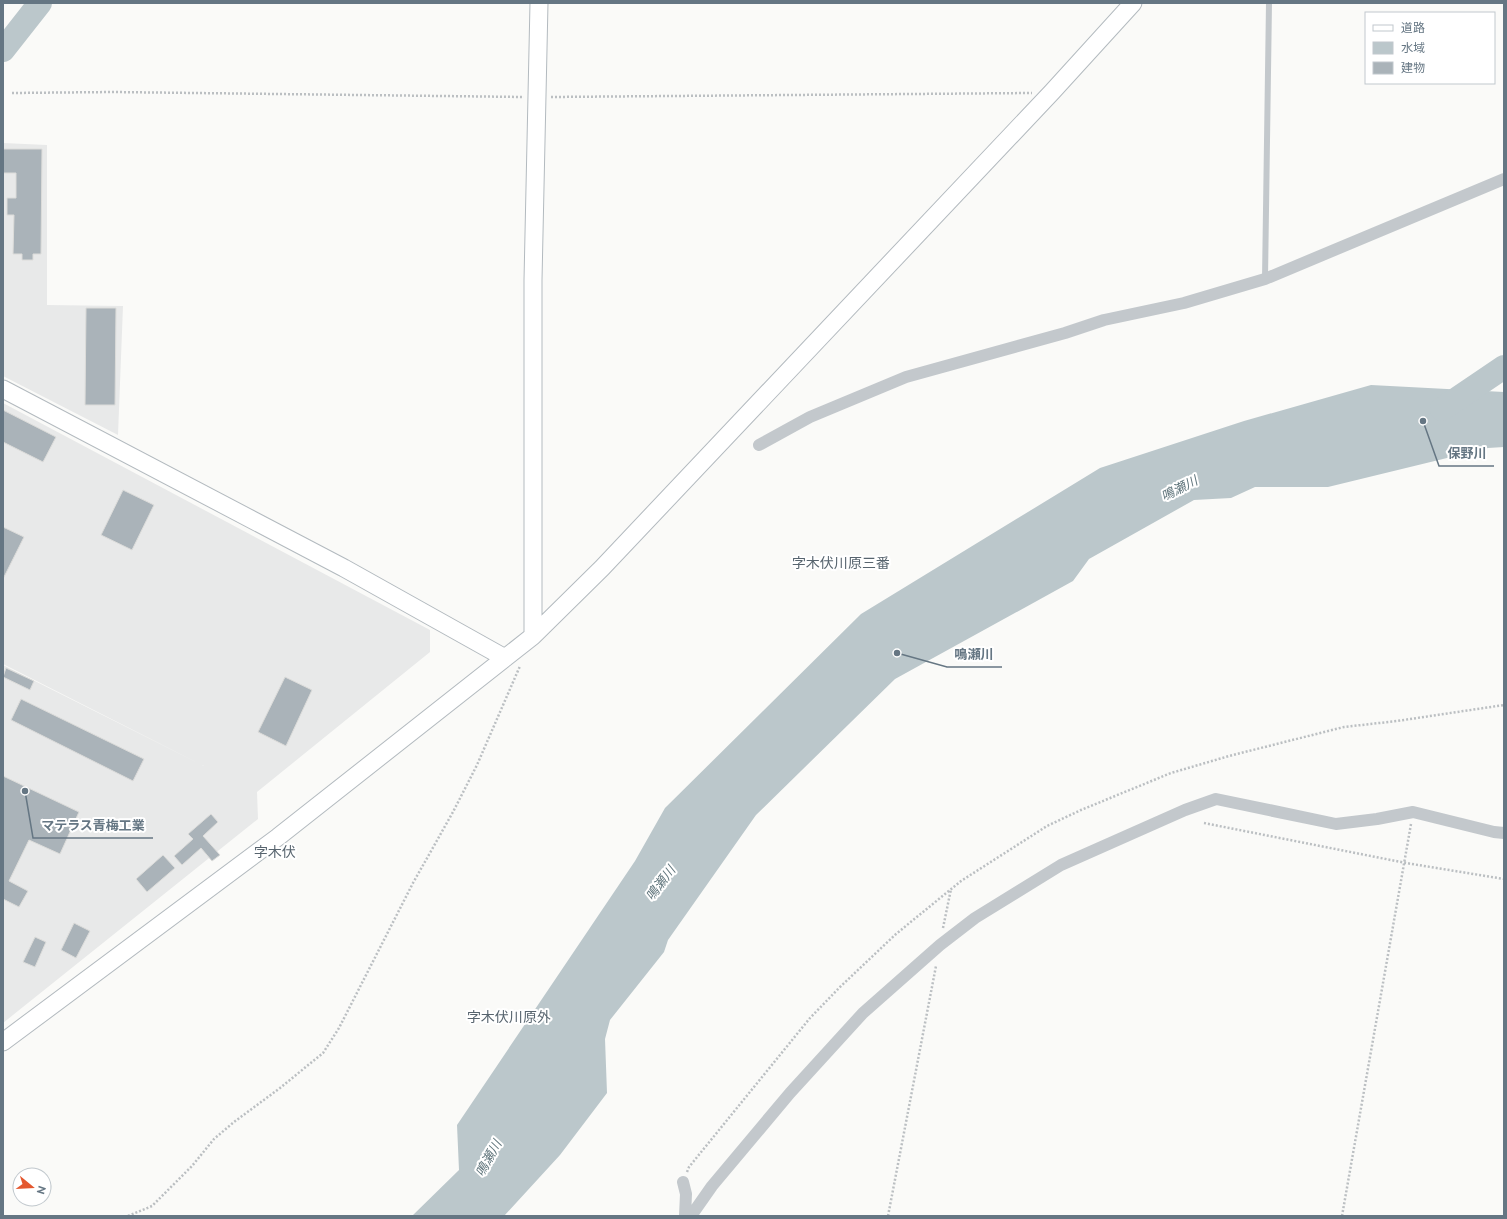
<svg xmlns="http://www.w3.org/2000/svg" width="1507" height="1219" font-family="Ubuntu,'Noto Sans JP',sans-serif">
  <rect width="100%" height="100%" fill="#fafaf8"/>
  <path fill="#e8e9e9" d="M3 143 47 145V305L123 306 118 435 3 376Z
    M3 403 430 630V652L257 792 258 819 3 1023V665L204 766 3 664Z"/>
  <path fill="#bbc7cb" d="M1371 385 1504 392V447L1488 448 1328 487H1255L1231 498 1194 500 1089 559 1073 581 895 679 756 815 668 940 664 952 610 1020 605 1039 607 1093 560 1155 504 1216H412L459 1170 457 1125 635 861 665 808 861 614 1100 468 1244 421Z"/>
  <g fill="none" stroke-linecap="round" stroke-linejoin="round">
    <path stroke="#bbc7cb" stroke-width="24" d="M3 50 40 3
      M1442 409 1504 367"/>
  </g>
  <path fill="#aab3b9" stroke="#dcdcda" d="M3 149H42L41 254H33V260H22V254H13L14 215H7V198H16V173H3Z
    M86 308H116L115 405H85Z
    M3 410 56 437 43 462 3 442Z
    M123 490 154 505 132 550 101 535Z
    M3 527 24 537 3 579Z
    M6 668 34 681 30 690 3 677Z
    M285 677 312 690 286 746 258 732Z
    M21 699 144 759 133 781 11 720Z
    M3 776 79 812 60 854 29 840 9 881 28 891 19 907 3 899Z
    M211 814 218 822 203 836 220 855 212 861 201 848 182 865 174 856 193 839 188 834Z
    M163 855 175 868 147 892 136 879Z
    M74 923 90 931 76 958 61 950Z
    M35 937 46 942 35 967 23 962Z"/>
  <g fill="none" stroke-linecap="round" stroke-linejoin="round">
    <defs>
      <path id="secondary" d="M3 389 344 568 505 658
        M533 636V280L539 3
        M3 1042 278 837 533 636 602 568 1052 92 1133 3"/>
    </defs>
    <use href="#secondary" stroke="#b3babf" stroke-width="19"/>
    <path stroke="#bbbfc2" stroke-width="2.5" stroke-dasharray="2 2" stroke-linecap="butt" d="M12 93 113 92 524 97
      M551 97 1032 93
      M1204 823 1406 863 1504 879
      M943 928 951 889
      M687 1172 689 1167 810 1018 840 987 896 934 961 881 1047 826 1081 810 1171 773 1229 756 1344 727 1397 721 1504 705
      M128 1216 152 1206 192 1166 214 1139 234 1122 280 1088 323 1053 339 1028 413 883 453 812 477 765 520 666
      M888 1216 936 966
      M1342 1216 1411 824"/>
    <path stroke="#c3c8cc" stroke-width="6" d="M1265 279 1269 3"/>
    <path stroke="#c3c8cc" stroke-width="12" d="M759 445 810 417 906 377 1065 333 1104 320 1184 303 1265 279 1504 179
      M683 1182 686 1194 685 1216
      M691 1216 712 1186 790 1093 863 1013 940 945 975 918 1061 865 1185 810 1216 799 1336 824 1377 819 1413 812 1494 832 1504 833"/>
    <use href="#secondary" stroke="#fff" stroke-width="17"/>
  </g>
  <g text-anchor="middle" stroke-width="4" stroke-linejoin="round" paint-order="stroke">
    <g font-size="13" font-style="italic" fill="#60757c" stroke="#fff">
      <text transform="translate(1179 488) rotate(-27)" y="5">鳴瀬川</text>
      <text transform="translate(660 883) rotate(-53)" y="5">鳴瀬川</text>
      <text transform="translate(488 1158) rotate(-61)" y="5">鳴瀬川</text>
    </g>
    <g font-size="14" fill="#57646e" stroke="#fff">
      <text x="841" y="568">字木伏川原三番</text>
      <text x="275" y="857">字木伏</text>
      <text x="509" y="1022">字木伏川原外</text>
    </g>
  </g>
  <path fill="none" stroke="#657683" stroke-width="1.5" d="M1423 421L1439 466H1494M897 653L947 667H1002M25 791L33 838H153"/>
  <g fill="#657683" stroke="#fff" stroke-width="1.5">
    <circle cx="1423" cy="421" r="4"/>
    <circle cx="897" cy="653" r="4"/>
    <circle cx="25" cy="791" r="4"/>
  </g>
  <g font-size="13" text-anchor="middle" font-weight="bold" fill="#657683" stroke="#fff" stroke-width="4" stroke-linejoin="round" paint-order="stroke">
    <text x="1467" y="458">保野川</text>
    <text x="974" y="659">鳴瀬川</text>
    <text x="93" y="830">マテラス青梅工業</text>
  </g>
  <rect width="1507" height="1219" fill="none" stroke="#657683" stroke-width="8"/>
  <rect x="1365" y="12" width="130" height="72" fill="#ffffff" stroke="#c1c8cd"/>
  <rect x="1373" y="25" width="20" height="6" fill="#ffffff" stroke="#c1c8cd"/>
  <text x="1401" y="32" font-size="12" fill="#657683">道路</text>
  <rect x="1373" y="42" width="20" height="12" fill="#bbc7cb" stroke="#c1c8cd"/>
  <text x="1401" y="52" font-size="12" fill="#657683">水域</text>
  <rect x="1373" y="62" width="20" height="12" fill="#aab3b9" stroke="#c1c8cd"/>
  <text x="1401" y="72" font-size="12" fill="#657683">建物</text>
  <g transform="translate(32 1187) rotate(108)"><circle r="19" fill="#ffffff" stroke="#c1c8cd"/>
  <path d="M0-3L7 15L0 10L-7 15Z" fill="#e4572e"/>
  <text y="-6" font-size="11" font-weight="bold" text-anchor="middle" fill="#657683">N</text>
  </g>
</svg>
